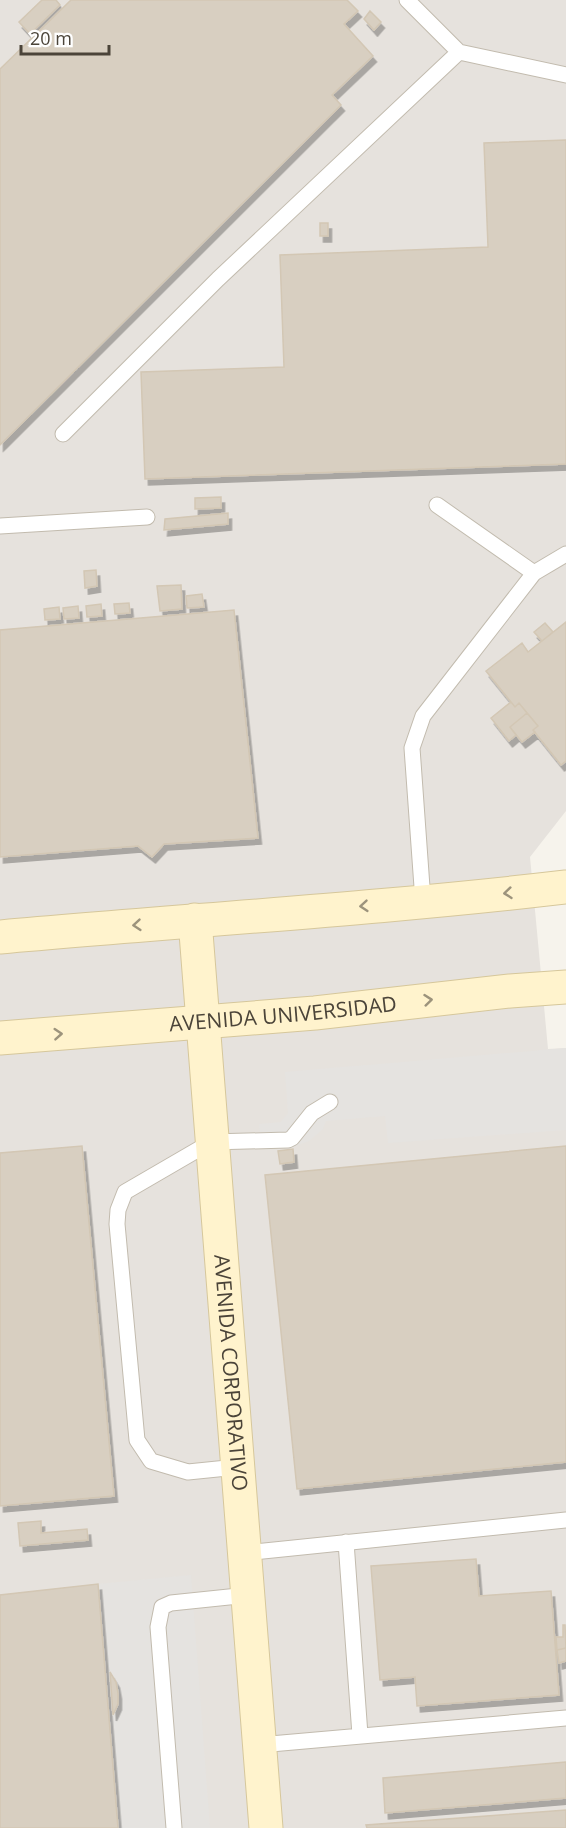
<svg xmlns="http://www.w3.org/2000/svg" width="566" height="1828" font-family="'Open Sans',sans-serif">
  <defs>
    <filter id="shadow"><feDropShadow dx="3.5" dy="6" stdDeviation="0" flood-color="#0004"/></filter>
  </defs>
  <rect width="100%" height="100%" fill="#f6f3ec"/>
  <path fill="#e6e2dd" d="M0 0H566V811L530 857 548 1049 566 1048V1828H0Z"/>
  <path fill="#e5e3e0" d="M566 1048V1130L388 1143 385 1116 326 1121 323 1129 309 1141 296 1146 262 1149 259 1124 281 1122 288 1113 285 1072Z
    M191 1575 210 1828H118L98 1584Z"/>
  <path fill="#d8cfc1" stroke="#d3c7b4" stroke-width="1.5" filter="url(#shadow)" d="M42 0H56L60 5 30 34 19 22Z
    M71 0H347L358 11 344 24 373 56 332 95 341 105 0 445V69Z
    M370 11 381 22 374 30 364 19Z
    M566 140V464L145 479 141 372 284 367 280 255 488 247 484 143Z
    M320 223H328V236H320Z
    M221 497V508L195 509V498Z
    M228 513V524L164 530 165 519Z
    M96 570 97 586 85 588 84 571Z
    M181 585 182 609 160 611 157 586Z
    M202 594 204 607 187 608 186 596Z
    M129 603 130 613 115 614 114 604Z
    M101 604 102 616 87 617 86 606Z
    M78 606 79 618 64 619 63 608Z
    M59 607 60 619 45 620 44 609Z
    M234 610 258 838 164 844 152 857 138 846 0 857V630Z
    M566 622V761L561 765 533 730 538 726 519 703 515 707 486 671 522 643 528 652Z
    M545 623 553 632 542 641 534 632Z
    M511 702 515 707 519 703 527 713 510 727 516 735 509 741 491 718Z
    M527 713 538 726 533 730 535 732 522 742 510 727Z
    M82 1146 114 1496 0 1506V1153Z
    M566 1146V1462L297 1489 265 1175Z
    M293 1149 294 1162 280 1164 278 1151Z
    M41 1521V1533L87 1529 88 1540 20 1546 18 1523Z
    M476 1559 479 1596 551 1591 559 1695 417 1706 415 1677 380 1680 371 1566Z
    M98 1584 118 1828H0V1595Z
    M563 1625H565L566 1648 557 1650 556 1637H563Z
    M566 1648V1661L559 1663 557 1650Z
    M110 1672 116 1682 118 1693V1704L113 1715Z
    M566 1762V1798L385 1813 383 1778Z
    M566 1810V1828H367L366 1825Z"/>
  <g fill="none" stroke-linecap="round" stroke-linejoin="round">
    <defs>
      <path id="lane" d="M407 0 459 52
        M459 52 566 75
        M63 434 218 279 459 52
        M437 505 534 573
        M0 526 147 517
        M423 901 412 748 423 716 534 573 566 554
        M237 1467 188 1472 151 1461 137 1440 117 1224 118 1210 125 1192 211 1142 288 1140 292 1138 312 1113 330 1102
        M346 1542 360 1735
        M245 1553 566 1520
        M259 1745 566 1718
        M174 1828 158 1627 162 1607 171 1603 248 1595"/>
      <g id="secondary">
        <path id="s1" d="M195 920 266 1828"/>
        <path d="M0 937C189 920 378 909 566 887"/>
        <path id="s2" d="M0 1038 315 1013 510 991 566 987"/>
      </g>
    </defs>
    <use href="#lane" stroke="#c2bbae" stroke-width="17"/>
    <use href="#secondary" stroke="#d6c79b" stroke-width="35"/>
    <use href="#lane" stroke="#fff" stroke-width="15"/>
    <use href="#secondary" stroke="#fff3cd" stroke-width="33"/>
  </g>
  <defs><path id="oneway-chevron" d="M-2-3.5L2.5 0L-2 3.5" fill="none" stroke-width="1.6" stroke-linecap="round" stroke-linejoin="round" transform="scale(1.5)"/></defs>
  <g stroke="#9c937c">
    <use href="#oneway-chevron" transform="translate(508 893) rotate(174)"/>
    <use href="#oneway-chevron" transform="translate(364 906) rotate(175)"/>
    <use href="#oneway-chevron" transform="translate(137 925) rotate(175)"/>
    <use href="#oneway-chevron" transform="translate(428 1000) rotate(-6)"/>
    <use href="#oneway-chevron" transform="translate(58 1034) rotate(-4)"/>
  </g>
  <g text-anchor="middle" stroke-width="4.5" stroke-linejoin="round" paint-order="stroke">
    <g font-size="21" fill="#4b4439" stroke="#fff">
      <text dy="7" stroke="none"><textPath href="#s2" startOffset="284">AVENIDA UNIVERSIDAD</textPath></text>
      <text dy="7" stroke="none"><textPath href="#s1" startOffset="454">AVENIDA CORPORATIVO</textPath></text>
    </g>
  </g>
  <path d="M21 45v9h88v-9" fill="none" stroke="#4b4439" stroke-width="3"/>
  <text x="30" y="45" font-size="18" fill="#4b4439" stroke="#ffffff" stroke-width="4.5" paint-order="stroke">20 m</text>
</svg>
